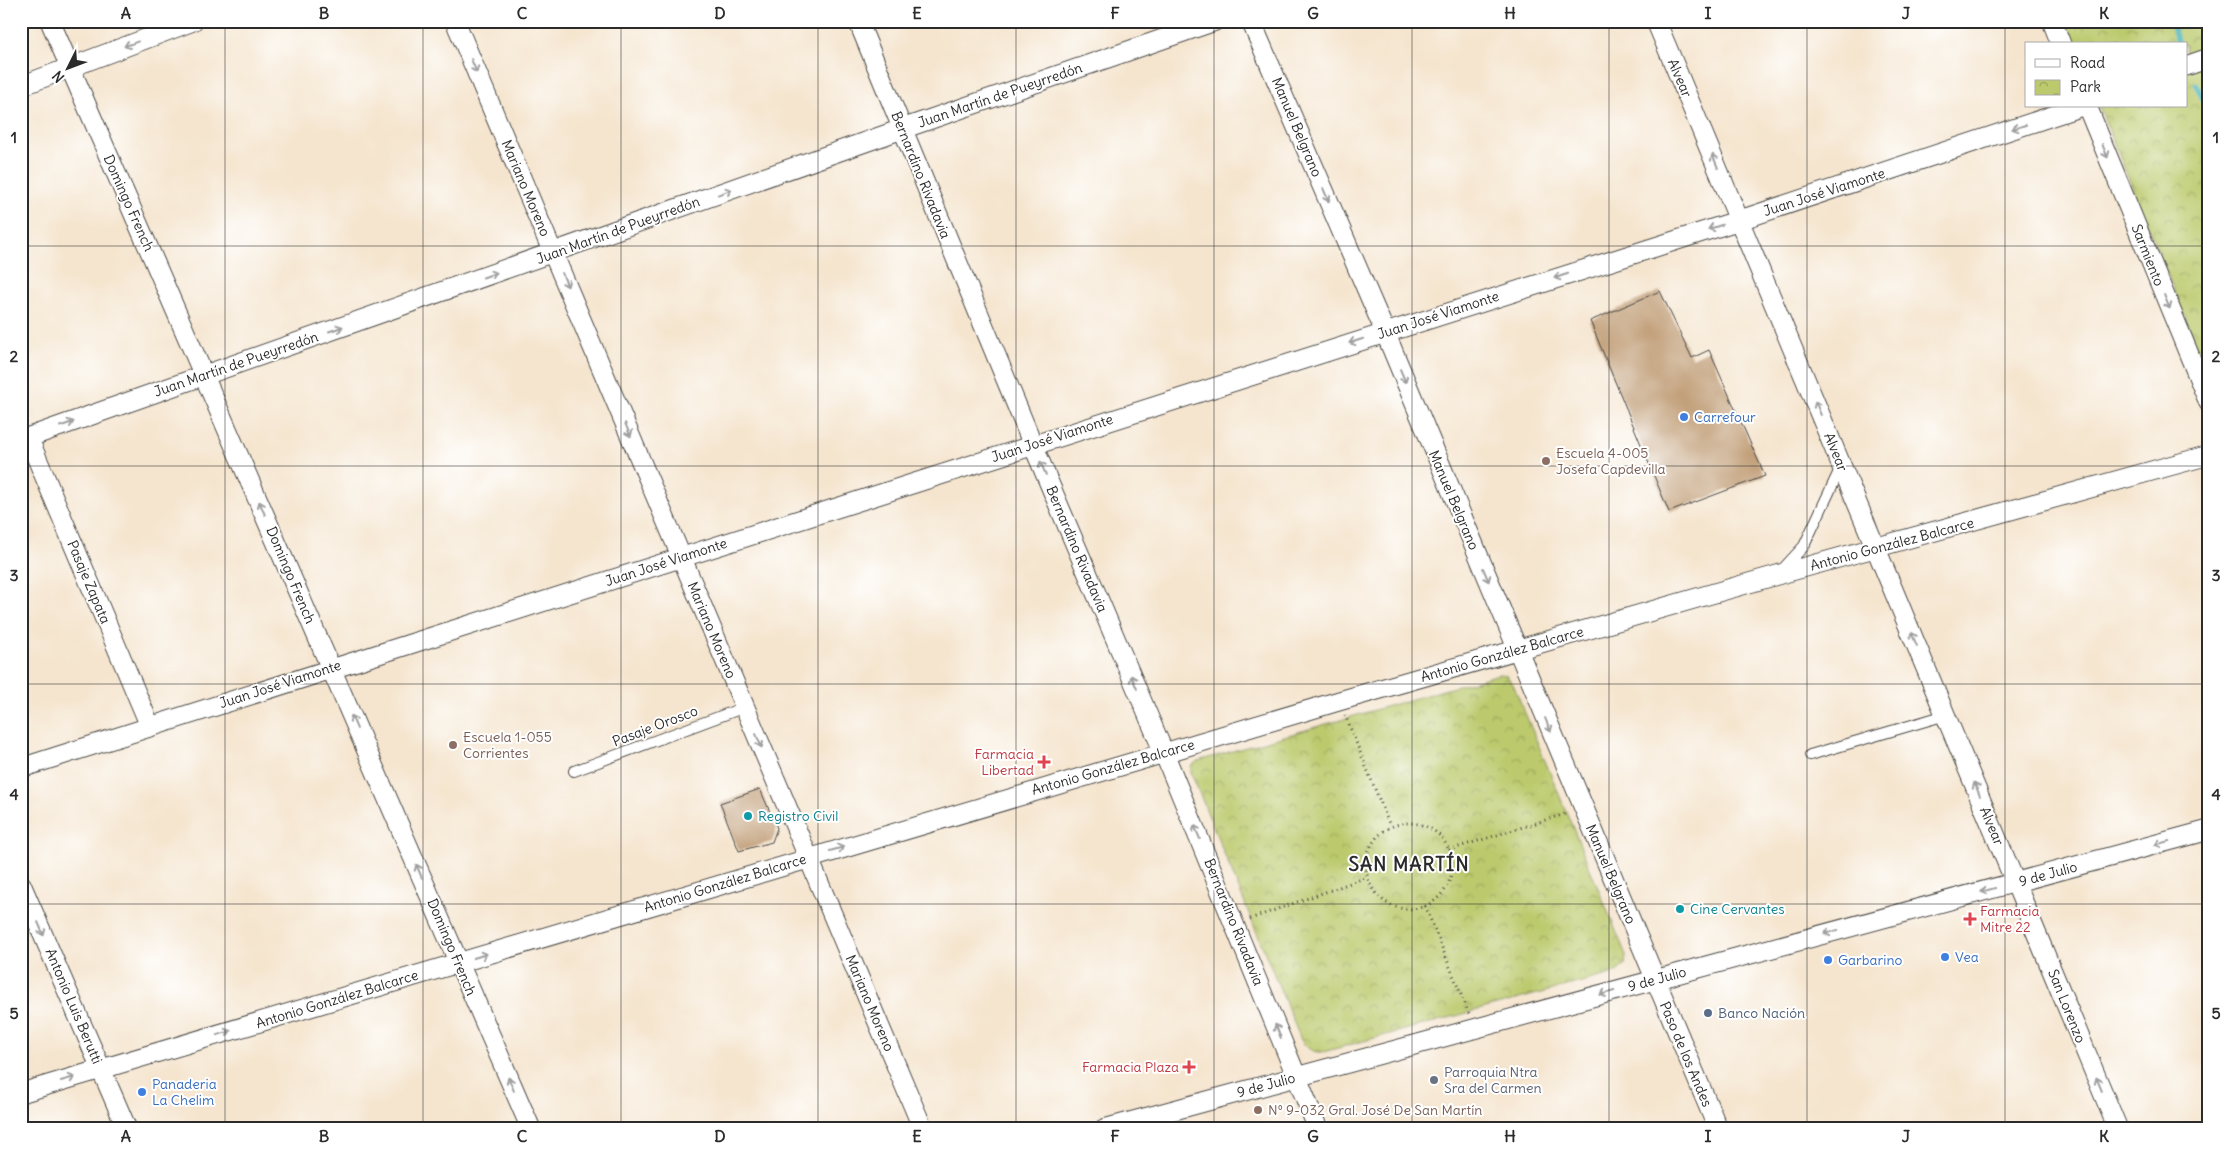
<svg xmlns="http://www.w3.org/2000/svg" width="2230" height="1150" font-family="Delius,sans-serif">
  <defs>
    <pattern id="park-crowns" width="20" height="18" patternUnits="userSpaceOnUse" patternTransform="scale(1.25)"><rect width="20" height="18" fill="#bcca6d"/><path d="M2 6a3 3 0 1 1 6 0M12 15a3 3 0 1 1 6 0" fill="none" stroke="#99a45a"/></pattern>
  </defs>
  <rect width="100%" height="100%" fill="#fff"/>
  <filter id="ink" filterUnits="userSpaceOnUse"><feTurbulence type="fractalNoise" baseFrequency=".02" numOctaves="2"/><feDisplacementMap in="SourceGraphic" scale="10" xChannelSelector="R" yChannelSelector="G"/><feConvolveMatrix kernelMatrix="1 2 1 2 8 2 1 2 1" color-interpolation-filters="sRGB"/></filter>
  <filter id="wash" filterUnits="userSpaceOnUse"><feTurbulence type="fractalNoise" baseFrequency=".0096" numOctaves="4" result="noise"/><feDisplacementMap in="SourceGraphic" scale="20" xChannelSelector="R" yChannelSelector="G"/><feGaussianBlur stdDeviation="1.12" result="paint"/><feColorMatrix in="noise" values="0 0 0 0 0 0 0 0 0 0 0 0 0 0 0 0 0 1.4 0 .05"/><feComposite in="paint" operator="in"/></filter>
  <g filter="url(#wash)">
    <rect width="100%" height="100%" fill="#f5e5cf"/>
    <path fill="url(#park-crowns)" stroke="#747a4c" d="M2065 21H2209V376L2099 106H2186V44H2074Z
      M1499 674 1506 675 1513 684 1626 955 1625 965 1615 973 1323 1052C1313 1053 1307 1049 1301 1040L1191 773V766L1198 761Z"/>
    <g fill="none" stroke-linecap="round" stroke-linejoin="round">
      <path stroke="#47b6bf" stroke-width="5" d="M2170 21 2179 44
        M2196 84 2209 114"/>
    </g>
    <g id="blocks">
      <path fill="#c2a07a" d="M1660 291 1692 358 1709 350 1765 476 1669 512 1590 321Z
        M760 789 777 828 772 842 739 851 720 803Z"/>
    </g>
  </g>
  <g filter="url(#ink)">
    <use href="#blocks" fill-opacity="0" stroke="#494744" stroke-width="1"/>
    <g fill="none" stroke-linecap="round" stroke-linejoin="round">
      <defs>
        <path id="lane" d="M1780 572 1804 546 1841 467
          M1810 755 1946 715
          M574 771 745 707"/>
        <path id="street" d="M50 21 531 1129
          M455 21 923 1129
          M858 21 1033 445 1164 753 1318 1129
          M1251 21 1385 332 1718 1129
          M1656 21 2118 1129
          M2052 21 2061 44
          M2186 66 2209 58
          M21 86 193 21
          M2087 106 2209 403
          M28 437 150 726
          M21 440 902 129 1215 21
          M21 768 1740 220 2082 106
          M21 884 127 1129
          M21 1093 1339 701 1777 575 2209 455
          M1104 1129 2209 830"/>
      </defs>
      <use href="#lane" stroke="#494744" stroke-width="12"/>
      <use href="#street" stroke="#494744" stroke-width="21"/>
      <path stroke="#494744" stroke-width="3" stroke-dasharray="1 4" stroke-linecap="butt" d="M1345 715 1390 826
        M1366 866a43 43 0 1 1 86 0a43 43 0 1 1-86 0Z
        M1449 850 1568 813
        M1425 906 1469 1014
        M1250 919 1367 877"/>
      <use href="#lane" stroke="#fff" stroke-width="10"/>
      <use href="#street" stroke="#fff" stroke-width="19"/>
    </g>
    <defs><path id="oneway-shaft" d="M-6 0H5M1.5-3L5.5 0L1.5 3" fill="none" stroke-width="1.6" stroke-linecap="round" stroke-linejoin="round" transform="scale(1.25)"/></defs>
    <g stroke="#a0a0a0">
      <use href="#oneway-shaft" transform="translate(131 44) rotate(160)"/>
      <use href="#oneway-shaft" transform="translate(474 66) rotate(67)"/>
      <use href="#oneway-shaft" transform="translate(2019 127) rotate(162)"/>
      <use href="#oneway-shaft" transform="translate(2105 151) rotate(68)"/>
      <use href="#oneway-shaft" transform="translate(1715 161) rotate(-113)"/>
      <use href="#oneway-shaft" transform="translate(725 192) rotate(-20)"/>
      <use href="#oneway-shaft" transform="translate(1326 195) rotate(67)"/>
      <use href="#oneway-shaft" transform="translate(1715 227) rotate(162)"/>
      <use href="#oneway-shaft" transform="translate(490 275) rotate(-19)"/>
      <use href="#oneway-shaft" transform="translate(1561 276) rotate(162)"/>
      <use href="#oneway-shaft" transform="translate(565 280) rotate(67)"/>
      <use href="#oneway-shaft" transform="translate(2167 302) rotate(68)"/>
      <use href="#oneway-shaft" transform="translate(336 329) rotate(-19)"/>
      <use href="#oneway-shaft" transform="translate(1356 341) rotate(162)"/>
      <use href="#oneway-shaft" transform="translate(1403 376) rotate(67)"/>
      <use href="#oneway-shaft" transform="translate(1818 408) rotate(-112)"/>
      <use href="#oneway-shaft" transform="translate(67 424) rotate(-19)"/>
      <use href="#oneway-shaft" transform="translate(628 430) rotate(67)"/>
      <use href="#oneway-shaft" transform="translate(1043 468) rotate(-113)"/>
      <use href="#oneway-shaft" transform="translate(262 508) rotate(-113)"/>
      <use href="#oneway-shaft" transform="translate(1486 575) rotate(67)"/>
      <use href="#oneway-shaft" transform="translate(1914 639) rotate(-113)"/>
      <use href="#oneway-shaft" transform="translate(1134 682) rotate(-113)"/>
      <use href="#oneway-shaft" transform="translate(354 722) rotate(-113)"/>
      <use href="#oneway-shaft" transform="translate(1548 725) rotate(67)"/>
      <use href="#oneway-shaft" transform="translate(759 741) rotate(67)"/>
      <use href="#oneway-shaft" transform="translate(1977 789) rotate(-113)"/>
      <use href="#oneway-shaft" transform="translate(1197 832) rotate(-113)"/>
      <use href="#oneway-shaft" transform="translate(2162 843) rotate(165)"/>
      <use href="#oneway-shaft" transform="translate(837 849) rotate(-16)"/>
      <use href="#oneway-shaft" transform="translate(419 871) rotate(-113)"/>
      <use href="#oneway-shaft" transform="translate(1988 890) rotate(165)"/>
      <use href="#oneway-shaft" transform="translate(41 929) rotate(67)"/>
      <use href="#oneway-shaft" transform="translate(1831 932) rotate(165)"/>
      <use href="#oneway-shaft" transform="translate(480 956) rotate(-17)"/>
      <use href="#oneway-shaft" transform="translate(1607 993) rotate(165)"/>
      <use href="#oneway-shaft" transform="translate(1278 1031) rotate(-112)"/>
      <use href="#oneway-shaft" transform="translate(224 1033) rotate(-17)"/>
      <use href="#oneway-shaft" transform="translate(68 1079) rotate(-16)"/>
      <use href="#oneway-shaft" transform="translate(511 1084) rotate(-113)"/>
      <use href="#oneway-shaft" transform="translate(2099 1084) rotate(-112)"/>
    </g>
  </g>
  <path fill="none" stroke="#2b2b2b" stroke-width="1" stroke-opacity="0.55" d="M225 21V1129M423 21V1129M621 21V1129M818 21V1129M1016 21V1129M1214 21V1129M1412 21V1129M1609 21V1129M1807 21V1129M2005 21V1129M21 246H2209M21 466H2209M21 684H2209M21 904H2209"/>
  <g fill="#3f7fe0" stroke="#fff" stroke-width="2">
    <circle cx="1684" cy="417" r="5"/>
    <circle cx="1945" cy="957" r="5"/>
    <circle cx="1828" cy="960" r="5"/>
    <circle cx="142" cy="1092" r="5"/>
  </g>
  <g fill="#8d6e63" stroke="#fff" stroke-width="2">
    <circle cx="1546" cy="461" r="5"/>
    <circle cx="453" cy="745" r="5"/>
    <circle cx="1258" cy="1110" r="5"/>
  </g>
  <g fill="#e0444e" stroke="#fff" stroke-width="2">
    <path d="M1041.5 754.5h5v5h5v5h-5v5h-5v-5h-5v-5h5z"/>
    <path d="M1967.5 911.5h5v5h5v5h-5v5h-5v-5h-5v-5h5z"/>
    <path d="M1186.5 1059.5h5v5h5v5h-5v5h-5v-5h-5v-5h5z"/>
  </g>
  <g fill="#0f9aa8" stroke="#fff" stroke-width="2">
    <circle cx="748" cy="816" r="5"/>
    <circle cx="1680" cy="909" r="5"/>
  </g>
  <circle fill="#5c6f8a" stroke="#fff" stroke-width="2" cx="1708" cy="1013" r="5"/>
  <circle fill="#6b7280" stroke="#fff" stroke-width="2" cx="1434" cy="1080" r="5"/>
  <g text-anchor="middle" stroke-width="4" stroke-linejoin="round" paint-order="stroke">
    <g font-size="14" fill="#2b2b2b" stroke="#fff">
      <text transform="translate(1680 78) rotate(67)" y="5">Alvear</text>
      <text transform="translate(1000 95) rotate(-19)" y="5">Juan Martín de Pueyrredón</text>
      <text transform="translate(1297 127) rotate(67)" y="5">Manuel Belgrano</text>
      <text transform="translate(921 175) rotate(68)" y="5">Bernardino Rivadavia</text>
      <text transform="translate(526 188) rotate(67)" y="5">Mariano Moreno</text>
      <text transform="translate(1824 192) rotate(-18)" y="5">Juan José Viamonte</text>
      <text transform="translate(129 203) rotate(66)" y="5">Domingo French</text>
      <text transform="translate(618 230) rotate(-20)" y="5">Juan Martín de Pueyrredón</text>
      <text transform="translate(2148 255) rotate(68)" y="5">Sarmiento</text>
      <text transform="translate(1438 315) rotate(-18)" y="5">Juan José Viamonte</text>
      <text transform="translate(236 364) rotate(-19)" y="5">Juan Martín de Pueyrredón</text>
      <text transform="translate(1052 438) rotate(-18)" y="5">Juan José Viamonte</text>
      <text transform="translate(1836 452) rotate(68)" y="5">Alvear</text>
      <text transform="translate(1454 500) rotate(67)" y="5">Manuel Belgrano</text>
      <text transform="translate(1892 544) rotate(-15)" y="5">Antonio González Balcarce</text>
      <text transform="translate(1077 549) rotate(67)" y="5">Bernardino Rivadavia</text>
      <text transform="translate(666 562) rotate(-18)" y="5">Juan José Viamonte</text>
      <text transform="translate(291 575) rotate(67)" y="5">Domingo French</text>
      <text transform="translate(89 582) rotate(67)" y="5">Pasaje Zapata</text>
      <text transform="translate(712 630) rotate(67)" y="5">Mariano Moreno</text>
      <text transform="translate(1502 654) rotate(-16)" y="5">Antonio González Balcarce</text>
      <text transform="translate(280 684) rotate(-18)" y="5">Juan José Viamonte</text>
      <text transform="translate(655 726) rotate(-21)" y="5">Pasaje Orosco</text>
      <text transform="translate(1113 767) rotate(-16)" y="5">Antonio González Balcarce</text>
      <text transform="translate(1992 826) rotate(67)" y="5">Alvear</text>
      <text transform="translate(1611 874) rotate(67)" y="5">Manuel Belgrano</text>
      <text transform="translate(2048 874) rotate(-15)" y="5">9 de Julio</text>
      <text transform="translate(725 883) rotate(-17)" y="5">Antonio González Balcarce</text>
      <text transform="translate(1234 922) rotate(68)" y="5">Bernardino Rivadavia</text>
      <text transform="translate(452 947) rotate(67)" y="5">Domingo French</text>
      <text transform="translate(1657 979) rotate(-15)" y="5">9 de Julio</text>
      <text transform="translate(337 999) rotate(-17)" y="5">Antonio González Balcarce</text>
      <text transform="translate(870 1003) rotate(67)" y="5">Mariano Moreno</text>
      <text transform="translate(74 1006) rotate(67)" y="5">Antonio Luis Berutti</text>
      <text transform="translate(2067 1006) rotate(68)" y="5">San Lorenzo</text>
      <text transform="translate(1686 1054) rotate(67)" y="5">Paso de los Andes</text>
      <text transform="translate(1266 1085) rotate(-15)" y="5">9 de Julio</text>
    </g>
    <g font-size="14" fill="#366cbe" stroke="#fff" text-anchor="start">
      <text x="1694" y="422">Carrefour</text>
      <text x="1955" y="962">Vea</text>
      <text x="1838" y="965">Garbarino</text>
      <text x="152" y="1089">Panaderia<tspan x="152" dy="16">La Chelim</tspan></text>
    </g>
    <g font-size="14" fill="#785e54" stroke="#fff" text-anchor="start">
      <text x="1556" y="458">Escuela 4-005<tspan x="1556" dy="16">Josefa Capdevilla</tspan></text>
      <text x="463" y="742">Escuela 1-055<tspan x="463" dy="16">Corrientes</tspan></text>
      <text x="1268" y="1115">Nº 9-032 Gral. José De San Martín</text>
    </g>
    <g font-size="14" fill="#be3a42" stroke="#fff" text-anchor="end">
      <text x="1034" y="759">Farmacia<tspan x="1034" dy="16">Libertad</tspan></text>
      <text x="1980" y="916" text-anchor="start">Farmacia<tspan x="1980" dy="16">Mitre 22</tspan></text>
      <text x="1179" y="1072">Farmacia Plaza</text>
    </g>
    <g font-size="14" fill="#0d838f" stroke="#fff" text-anchor="start">
      <text x="758" y="821">Registro Civil</text>
      <text x="1690" y="914">Cine Cervantes</text>
    </g>
    <g font-size="14" fill="#4e5e75" stroke="#fff" text-anchor="start">
      <text x="1718" y="1018">Banco Nación</text>
    </g>
    <g font-size="14" fill="#5b616d" stroke="#fff" text-anchor="start">
      <text x="1444" y="1077">Parroquia Ntra<tspan x="1444" dy="16">Sra del Carmen</tspan></text>
    </g>
    <g font-size="19" font-weight="bold" letter-spacing="1" fill="#2b2b2b" stroke="#fff">
      <text x="1409" y="871">SAN MARTÍN</text>
    </g>
  </g>
  <rect width="2230" height="1150" fill="none" stroke="#fff" stroke-width="55"/>
  <rect x="2025" y="42" width="162" height="65" fill="#ffffff" stroke="#aaaaaa"/>
  <rect x="2035" y="59" width="25" height="8" fill="#ffffff" stroke="#aaaaaa"/>
  <text x="2070" y="68" font-size="15" fill="#2b2b2b">Road</text>
  <rect x="2035" y="80" width="25" height="15" fill="url(#park-crowns)" stroke="#aaaaaa"/>
  <text x="2070" y="92" font-size="15" fill="#2b2b2b">Park</text>
  <g transform="translate(68 68) rotate(228)" stroke="#ffffff" stroke-width="4" paint-order="stroke">
  <path d="M0-4L9 19L0 12L-9 19Z" fill="#2b2b2b"/>
  <text y="-8" font-size="14" font-weight="bold" text-anchor="middle" fill="#2b2b2b">N</text>
  </g>
  <rect x="28" y="28" width="2174" height="1094" fill="none" stroke="#2b2b2b" stroke-width="2"/>
  <g font-size="16" text-anchor="middle" font-weight="bold" fill="#2b2b2b">
    <text x="126" y="19">A</text>
    <text x="324" y="19">B</text>
    <text x="522" y="19">C</text>
    <text x="720" y="19">D</text>
    <text x="917" y="19">E</text>
    <text x="1115" y="19">F</text>
    <text x="1313" y="19">G</text>
    <text x="1510" y="19">H</text>
    <text x="1708" y="19">I</text>
    <text x="1906" y="19">J</text>
    <text x="2104" y="19">K</text>
    <text x="14" y="143">1</text>
    <text x="2216" y="143">1</text>
    <text x="14" y="362">2</text>
    <text x="2216" y="362">2</text>
    <text x="14" y="581">3</text>
    <text x="2216" y="581">3</text>
    <text x="14" y="800">4</text>
    <text x="2216" y="800">4</text>
    <text x="14" y="1019">5</text>
    <text x="2216" y="1019">5</text>
    <text x="126" y="1142">A</text>
    <text x="324" y="1142">B</text>
    <text x="522" y="1142">C</text>
    <text x="720" y="1142">D</text>
    <text x="917" y="1142">E</text>
    <text x="1115" y="1142">F</text>
    <text x="1313" y="1142">G</text>
    <text x="1510" y="1142">H</text>
    <text x="1708" y="1142">I</text>
    <text x="1906" y="1142">J</text>
    <text x="2104" y="1142">K</text>
  </g>
</svg>
